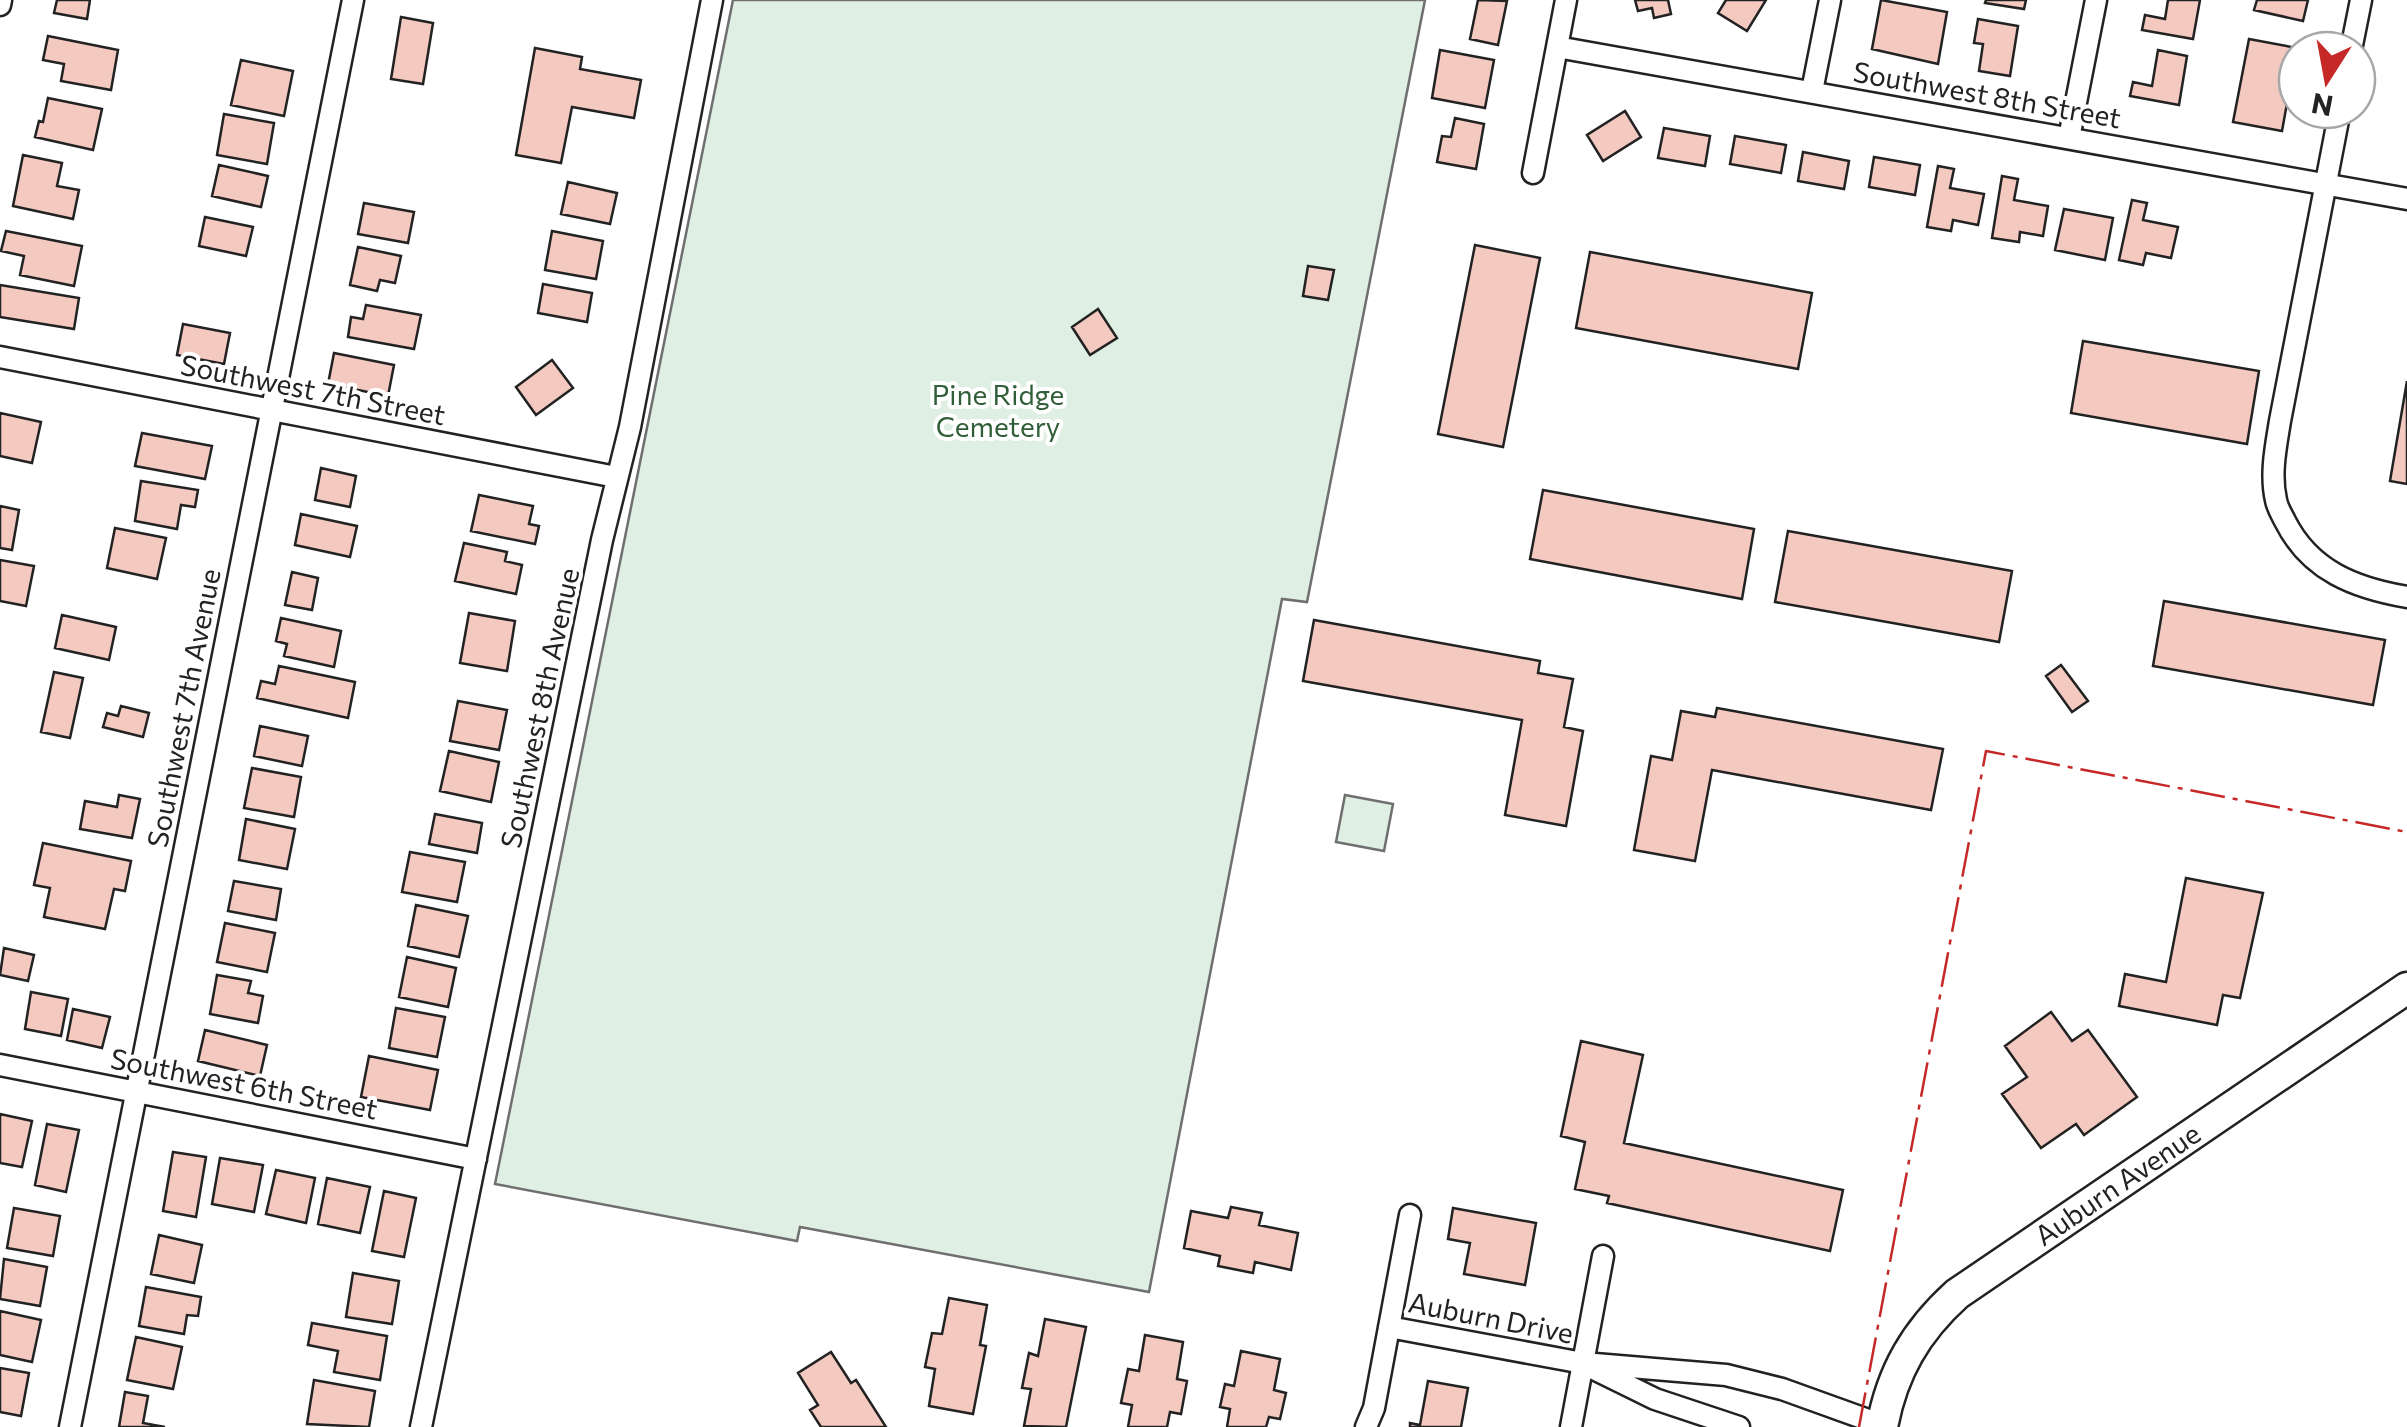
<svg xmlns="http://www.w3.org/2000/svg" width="2407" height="1427" font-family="Commissioner,sans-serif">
  <rect width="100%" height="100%" fill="#fff"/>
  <path fill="#e0efe3" stroke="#6f6f6f" stroke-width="2.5" d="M733 0H1425L1307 602 1282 599 1149 1292 800 1227 797 1241 495 1184Z
    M1345 795 1393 804 1384 851 1336 842Z"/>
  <path fill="#f3c9c0" stroke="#222" stroke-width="2.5" d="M57 0H90L87 19 54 13Z
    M1478 0 1507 1 1498 45 1470 39Z
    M1635 0H1668L1671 14 1654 18 1652 8 1638 11Z
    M1726 0H1766L1747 31 1718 13Z
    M1881 0 1947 12 1938 64 1872 49Z
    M1986 0H2026L2024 9 1985 3Z
    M2168 0H2200L2193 39 2142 30 2145 15 2165 19Z
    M2257 0H2308L2303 21 2254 10Z
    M401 17 433 23 423 84 391 79Z
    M1978 19 2018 26 2010 76 1979 71 1983 44 1974 43Z
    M48 36 118 50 111 90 61 81 64 64 43 60Z
    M2249 39 2297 48 2282 131 2233 122Z
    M535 48 582 57 580 69 641 80 634 118 572 107 561 163 516 155Z
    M1440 50 1494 60 1485 108 1432 98Z
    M2158 50 2187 56 2179 105 2130 96 2133 82 2152 86Z
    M241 60 293 71 284 116 231 105Z
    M48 98 102 109 93 150 35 137 39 121 43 122Z
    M1625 111 1641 137 1603 161 1587 135Z
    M224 114 274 123 267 164 217 155Z
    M1455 118 1484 124 1476 169 1437 162 1442 136 1451 137Z
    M1664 128 1710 136 1705 166 1658 158Z
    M1735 136 1786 145 1781 173 1730 164Z
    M1803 152 1849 161 1844 189 1798 181Z
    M23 155 62 163 57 186 79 190 73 219 13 206Z
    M1874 157 1920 165 1915 195 1869 187Z
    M219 165 268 176 261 207 212 196Z
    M1938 166 1954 169 1950 188 1984 194 1978 225 1953 220 1951 231 1927 227Z
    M2002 176 2018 179 2014 200 2048 206 2043 236 2020 232 2019 242 1992 238Z
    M568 182 617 193 610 224 561 214Z
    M2132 200 2147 203 2143 220 2178 227 2171 258 2146 253 2143 265 2119 260Z
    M364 203 414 212 408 243 358 234Z
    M2064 209 2113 218 2105 260 2055 250Z
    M205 217 253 227 246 256 199 246Z
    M6 231 82 246 74 286 20 275 24 256 1 251Z
    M552 231 603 241 596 279 545 270Z
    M1475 245 1540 258 1503 447 1438 434Z
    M358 247 401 256 395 283 380 280 377 291 350 285Z
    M1590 252 1812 293 1798 369 1576 328Z
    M1308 266 1334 270 1328 300 1303 296Z
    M543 284 592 293 587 322 538 313Z
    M0 285 79 298 74 329 0 317Z
    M366 305 421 315 414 349 348 337 351 317 363 319Z
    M1098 309 1117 338 1090 355 1072 327Z
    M183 324 230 333 224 364 177 355Z
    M2083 341 2259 371 2247 444 2071 413Z
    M334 353 394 365 388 396 328 384Z
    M552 360 573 388 536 415 516 387Z
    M2407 381V484L2390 481Z
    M0 413 41 422 32 463 0 456Z
    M142 433 212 446 205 479 135 466Z
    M321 468 356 476 350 507 315 500Z
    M141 481 198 490 195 507 181 505 177 529 135 521Z
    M1543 490 1754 529 1742 599 1530 559Z
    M479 495 533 506 529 524 539 526 535 544 471 531Z
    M0 506 19 510 12 550 0 548Z
    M301 514 357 526 350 557 295 545Z
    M115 528 166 538 157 579 107 568Z
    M1788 531 2012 571 1999 642 1775 602Z
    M464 543 507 552 505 561 522 565 516 594 455 581Z
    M0 560 34 566 26 606 0 601Z
    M292 572 318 578 312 610 285 605Z
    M2164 601 2385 640 2373 705 2153 666Z
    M469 613 515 621 507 671 460 663Z
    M62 615 116 627 109 660 55 648Z
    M281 618 341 631 334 667 284 656 287 644 276 641Z
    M1314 620 1540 661 1538 673 1573 679 1564 727 1583 731 1566 826 1505 815 1522 720 1303 681Z
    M2061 665 2088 701 2072 712 2046 676Z
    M279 666 355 682 348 718 257 698 261 681 275 684Z
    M54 672 83 678 70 738 41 732Z
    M458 701 507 710 499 750 450 741Z
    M121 706 149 713 143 737 103 727 107 713 118 716Z
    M1717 708 1943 749 1931 810 1712 770 1695 861 1634 850 1651 756 1672 760 1681 711 1715 717Z
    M260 726 308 736 302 766 254 756Z
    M449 751 499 762 491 802 440 791Z
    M252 768 301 777 294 817 244 808Z
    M119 795 140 799 132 838 80 829 85 801 117 807Z
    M435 814 482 823 477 853 429 844Z
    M246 819 295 829 287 869 239 860Z
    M43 843 131 861 125 891 114 889 105 929 44 917 50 888 34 885Z
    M410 852 465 862 457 902 402 892Z
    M2186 878 2263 893 2240 998 2223 995 2217 1025 2119 1006 2125 974 2166 982Z
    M234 881 281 889 276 920 228 911Z
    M416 905 468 916 459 957 408 946Z
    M225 923 275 933 267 972 217 962Z
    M4 948 34 955 28 981 0 975Z
    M407 957 456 968 448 1007 399 997Z
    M217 975 251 981 248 993 263 996 258 1023 210 1014Z
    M31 992 68 999 61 1036 25 1029Z
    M396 1008 445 1017 437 1057 389 1048Z
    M73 1009 110 1017 102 1048 67 1040Z
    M2051 1012 2072 1041 2088 1030 2137 1097 2084 1135 2076 1124 2041 1148 2002 1094 2027 1077 2005 1046Z
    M205 1030 267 1045 260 1076 198 1061Z
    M1581 1041 1643 1055 1624 1143 1843 1190 1830 1251 1607 1203 1609 1196 1575 1189 1585 1142 1561 1136Z
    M369 1056 438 1070 430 1110 361 1097Z
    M0 1114 32 1121 22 1167 0 1163Z
    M47 1124 79 1130 66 1192 35 1185Z
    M173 1152 206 1157 196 1217 163 1211Z
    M220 1158 263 1165 254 1212 212 1204Z
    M276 1170 315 1178 306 1223 266 1214Z
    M327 1178 370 1187 360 1233 318 1224Z
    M384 1191 416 1198 404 1257 372 1251Z
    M1231 1207 1262 1213 1259 1225 1298 1233 1291 1270 1255 1262 1253 1273 1218 1266 1220 1256 1184 1248 1191 1211 1228 1218Z
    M14 1208 60 1216 53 1256 7 1248Z
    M1453 1208 1536 1223 1525 1285 1464 1274 1470 1243 1448 1239Z
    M159 1235 202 1245 194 1283 151 1274Z
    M4 1259 47 1267 40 1306 0 1299Z
    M353 1273 399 1281 392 1324 346 1317Z
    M146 1287 201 1297 198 1316 187 1315 184 1334 139 1326Z
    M949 1298 987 1305 980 1345 986 1346 973 1414 929 1406 935 1369 925 1367 932 1333 942 1334Z
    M0 1311 41 1320 32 1362 0 1355Z
    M1045 1319 1086 1327 1066 1427 1024 1426 1031 1389 1022 1388 1029 1353 1038 1356Z
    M312 1323 387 1336 380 1380 334 1372 338 1351 308 1345Z
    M1145 1335 1183 1342 1177 1379 1187 1381 1181 1414 1170 1412 1167 1427H1128L1132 1405 1121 1403 1128 1369 1139 1371Z
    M136 1337 182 1347 173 1389 127 1380Z
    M1241 1351 1280 1359 1274 1390 1286 1393 1280 1419 1269 1417 1266 1427H1227L1230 1409 1220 1407 1225 1384 1234 1386Z
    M831 1352 851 1383 856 1380 886 1427H821L810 1410 818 1405 798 1373Z
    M0 1368 29 1373 21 1416 0 1412Z
    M314 1380 375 1391 369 1427 307 1424Z
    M1428 1381 1468 1388 1461 1427H1410V1423L1420 1425Z
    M125 1392 148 1396 143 1423 165 1427H119Z"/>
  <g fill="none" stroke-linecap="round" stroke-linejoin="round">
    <defs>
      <path id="street" d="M0 5 1 0
        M1557 47 2407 199
        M2351 50 2361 0
        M1812 91 1830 0
        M2340 110 2280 421C2276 446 2270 474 2276 500 2277 507 2282 515 2285 521 2310 571 2355 588 2407 597
        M2069 138 2096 0
        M1533 173 1566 0
        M0 357 616 477
        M0 1065 476 1159
        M1389 1327 1583 1363 1726 1375 1782 1389 1882 1425
        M1594 1369 1655 1399 1739 1427
        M70 1427 353 0
        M421 1427 602 540 630 427 712 0
        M1366 1427 1374 1408 1410 1215
        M1571 1427 1603 1256"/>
      <g id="secondary">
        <path id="s1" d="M1882 1427C1892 1372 1916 1331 1957 1294L2407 988"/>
      </g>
    </defs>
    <use href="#street" stroke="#222" stroke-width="25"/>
    <use href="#secondary" stroke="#222" stroke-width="35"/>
    <use href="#street" stroke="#fff" stroke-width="20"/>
    <use href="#secondary" stroke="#fff" stroke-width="30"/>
    <path stroke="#c62828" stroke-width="2.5" stroke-dasharray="35 8 5 8" stroke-linecap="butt" d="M1859 1427 1986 751 2407 832"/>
  </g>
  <g text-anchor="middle" stroke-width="8" stroke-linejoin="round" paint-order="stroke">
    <g font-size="28" fill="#222" stroke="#fff">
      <text transform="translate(1987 95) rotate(10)" y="10">Southwest 8th Street</text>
      <text transform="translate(313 390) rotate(11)" y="10">Southwest 7th Street</text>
      <text transform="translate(184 708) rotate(-79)" y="10">Southwest 7th Avenue</text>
      <text transform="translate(540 708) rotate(-78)" y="10">Southwest 8th Avenue</text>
      <text transform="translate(244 1084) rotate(11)" y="10">Southwest 6th Street</text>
      <text dy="10" stroke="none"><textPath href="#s1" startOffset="350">Auburn Avenue</textPath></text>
      <text transform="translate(1491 1318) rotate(11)" y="10">Auburn Drive</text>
    </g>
    <g font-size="28" fill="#2f5e38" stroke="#fff">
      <text x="998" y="405">Pine Ridge<tspan x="998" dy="32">Cemetery</tspan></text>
    </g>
  </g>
  <g transform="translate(2327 80) rotate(191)"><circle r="48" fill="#ffffff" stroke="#a7a7a7" stroke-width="2.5"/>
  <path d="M0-8L18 38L0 25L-18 38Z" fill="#c62828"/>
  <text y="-15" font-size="28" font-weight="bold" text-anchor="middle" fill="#222222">N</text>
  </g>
</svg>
